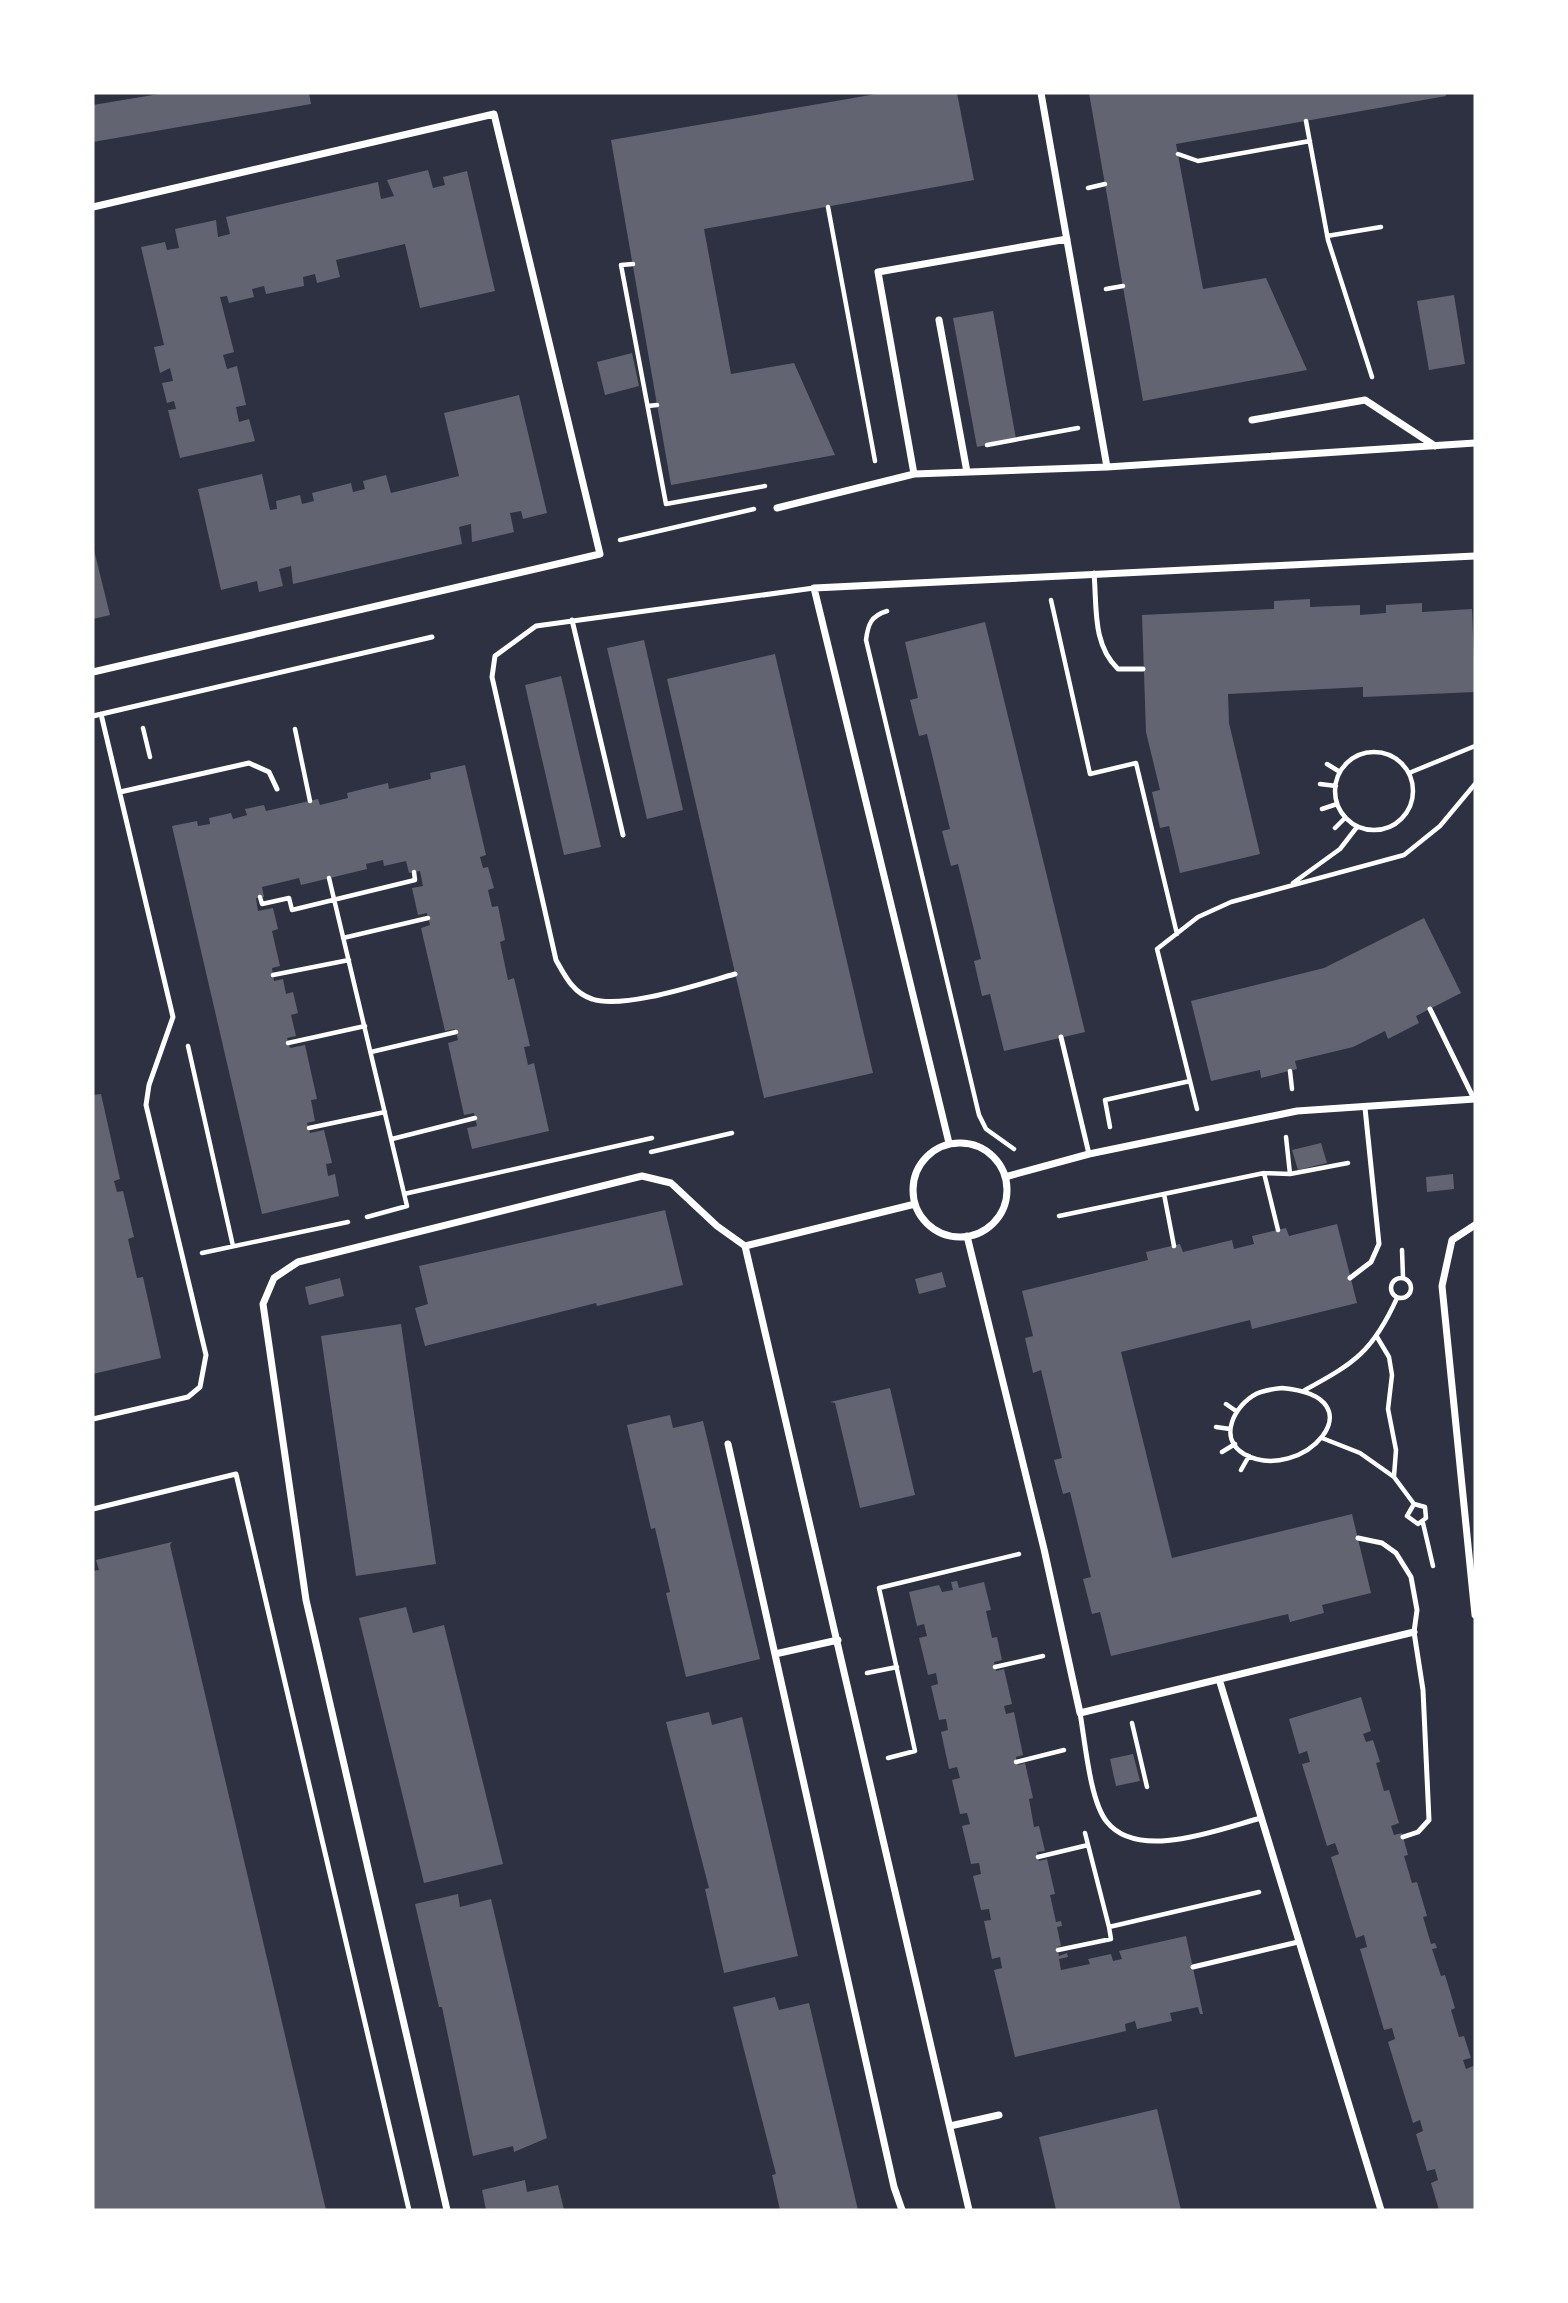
<svg xmlns="http://www.w3.org/2000/svg" width="1568" height="2303" font-family="Cabin,sans-serif">
  <rect width="100%" height="100%" fill="#2d3142"/>
  <path fill="#626471" d="M165 93H309L311 104 93 142V105Z
    M882 93H957L974 180 704 229 731 374 794 363 835 455 671 485 611 140Z
    M1089 93H1445L1446 96 1176 144 1203 289 1266 278 1307 370 1143 401Z
    M428 170 433 188 445 185 443 177 467 171 495 291 420 308 405 244 336 260 340 277 317 283 315 274 303 277 304 286 266 294 264 286 252 289 254 297 229 303 227 296 220 297 234 352 223 355 227 369 237 366 246 405 236 407 239 422 249 419 255 441 180 458 168 410 176 409 174 401 167 403 162 383 173 381 170 368 160 373 154 347 164 345 141 247 165 242 167 250 179 248 175 229 216 220 218 237 230 234 226 217 378 182 381 199 394 196 387 180Z
    M1454 295 1465 364 1429 370 1417 301Z
    M993 311 1016 439 977 447 953 318Z
    M632 353 639 386 605 395 597 362Z
    M519 395 547 513 523 519 521 511 510 513 514 532 472 542 471 524 459 527 462 544 293 584 291 566 279 569 283 586 259 592 257 581 221 590 198 489 262 474 270 510 277 509 276 501 300 495 302 504 314 501 312 493 351 483 353 492 365 489 363 481 386 475 391 493 459 476 444 413Z
    M93 546 110 615 93 619Z
    M1310 599V607L1360 605V615L1386 613V605L1422 603V612L1472 609 1475 692 1363 697V687L1228 694 1229 723 1260 854 1180 873 1169 826 1160 828 1152 792 1160 790 1146 732 1142 615 1274 609V601Z
    M985 622 1085 1032 1004 1051 990 994 982 996 974 961 981 959 958 864 951 866 942 831 950 829 927 734 919 736 910 700 918 698 905 642Z
    M644 640 683 810 647 819 607 648Z
    M775 654 873 1073 764 1098 667 679Z
    M561 676 601 847 564 855 525 685Z
    M465 765 486 855 480 857 483 868 488 867 494 888 488 890 492 907 498 906 505 940 500 942 508 980 514 978 530 1046 524 1047 528 1065 534 1063 549 1131 472 1149 467 1128 477 1126 475 1118 474 1113 464 1115 448 1043 458 1040 456 1032 455 1029 445 1031 421 928 430 925 428 918 427 913 418 915 412 888 423 886 420 871 409 873 406 861 384 866 383 860 366 864 367 869 301 885 299 878 262 887 264 897 256 898 258 911 273 908 278 929 272 931 280 966 272 968 274 981 283 979 286 994 293 992 298 1013 291 1015 296 1036 287 1038 290 1048 305 1045 317 1099 311 1100 315 1121 307 1123 310 1133 324 1130 332 1163 326 1164 328 1176 335 1174 339 1196 262 1214 172 826 197 821 198 826 210 824 209 818 231 813 233 819 247 815 245 809 264 805 266 811 318 799 320 805 348 798 347 793 388 783 389 789 431 779 430 773Z
    M1424 918 1461 993 1416 1016 1419 1023 1388 1039 1385 1031 1353 1047 1295 1061 1297 1069 1261 1078 1260 1070 1211 1081 1191 1001 1324 968Z
    M101 1094 120 1179 114 1181 117 1192 123 1191 134 1237 128 1239 137 1278 143 1277 161 1358 93 1374V1095Z
    M1321 1143 1327 1163 1298 1170 1292 1150Z
    M1453 1174 1454 1189 1427 1192 1426 1177Z
    M665 1210 683 1285 597 1306 596 1303 425 1346 415 1308 428 1304 419 1266Z
    M1337 1224 1357 1303 1252 1329 1250 1320 1121 1352 1172 1558 1352 1514 1371 1593 1322 1605 1324 1613 1290 1622 1288 1614 1111 1656 1100 1612 1092 1614 1083 1579 1091 1577 1070 1492 1063 1494 1054 1460 1062 1458 1041 1370 1033 1373 1025 1338 1033 1336 1022 1291 1148 1260 1146 1252 1180 1244 1183 1252 1232 1240 1234 1249 1254 1244 1252 1236 1286 1228 1289 1236Z
    M942 1272 946 1287 919 1294 915 1279Z
    M340 1278 344 1296 309 1305 305 1287Z
    M401 1324 436 1564 356 1576 321 1336Z
    M890 1388 915 1495 860 1508 835 1403 830 1402Z
    M670 1415 673 1428 703 1421 760 1659 686 1677 666 1593 670 1592 655 1528 651 1529 627 1425Z
    M172 1542 170 1545 326 2210H93V1571L99 1570 96 1560Z
    M957 1581 959 1588 984 1582 991 1610 986 1611 992 1638 997 1637 1002 1660 994 1662 995 1667 996 1671 1004 1669 1012 1704 1004 1706 1006 1714 1014 1712 1023 1755 1016 1757V1762L1018 1765 1025 1763 1033 1798 1029 1799 1034 1827 1039 1826 1045 1851 1037 1852 1038 1857 1039 1861 1047 1859 1055 1894 1050 1895 1056 1922 1061 1921 1062 1926 1057 1927 1061 1946 1057 1947 1059 1956 1067 1953 1068 1957 1059 1959 1061 1970 1090 1964 1088 1959 1111 1954 1113 1961 1122 1959 1119 1951 1186 1936 1203 2014H1200L1198 2007 1170 2013 1172 2021 1137 2029 1135 2021 1125 2024 1126 2031 1015 2057 994 1970 1002 1968 1000 1957 992 1959 984 1921 991 1920 989 1909 981 1910 973 1876 981 1874 979 1863 971 1864 962 1826 970 1824 967 1813 960 1814 952 1780 960 1778 957 1767 949 1769 941 1732 948 1730 946 1719 939 1720 931 1686 938 1684 936 1673 928 1675 919 1638 927 1636 924 1624 917 1626 909 1592 939 1585 942 1592 953 1590 951 1582Z
    M406 1607 413 1633 444 1625 503 1864 424 1883 359 1618Z
    M1361 1697 1371 1731 1363 1734 1366 1742 1373 1740 1380 1762 1376 1763 1384 1791 1389 1790 1399 1823 1391 1826 1394 1835 1402 1833 1403 1837 1408 1855 1404 1856 1412 1883 1417 1882 1427 1916 1423 1917 1431 1944 1435 1943 1437 1948 1432 1949 1441 1976 1445 1975 1455 2008 1451 2010 1459 2037 1464 2036 1471 2058 1463 2060 1466 2069 1473 2066 1475 2073V2210H1439L1431 2183 1438 2180 1435 2169 1427 2171 1416 2134 1423 2131 1420 2120 1413 2123 1388 2042 1395 2039 1392 2028 1384 2030 1360 1949 1367 1947 1364 1935 1356 1938 1331 1857 1339 1854 1335 1843 1327 1846 1302 1764 1310 1762 1307 1751 1299 1754 1289 1719Z
    M709 1712 712 1725 742 1717 798 1956 724 1973 705 1889 709 1888 666 1722Z
    M1133 1754 1140 1781 1116 1786 1110 1759Z
    M458 1894 460 1907 491 1899 547 2138 514 2152 513 2146 473 2156 442 2007H439L415 1904Z
    M775 1997 779 2010 809 2003 858 2210H780L772 2175 776 2174 733 2007Z
    M1157 2109 1181 2210H1056L1039 2137Z
    M525 2180 527 2192 558 2185 564 2210H486L482 2190Z"/>
  <g fill="none" stroke-linecap="round" stroke-linejoin="round">
    <path stroke="#fff" stroke-width="4.5" d="M1306 121 1328 240 1372 377
      M1178 154 1198 161 1310 141
      M1088 188 1105 184
      M828 207 875 461
      M1327 236 1381 227
      M633 264 621 265 666 504 765 486
      M1106 289 1123 286
      M648 406 657 405
      M987 445 1078 428
      M620 540 754 509
      M1051 600 1090 774 1136 763 1177 934
      M887 611C871 616 868 624 866 640L979 1115 986 1129 1014 1149
      M143 728 150 757
      M295 729 310 801
      M1335 791a39 39 0 1 1 78 0a39 39 0 1 1-78 0Z
      M1327 764 1340 772
      M1409 773 1475 746
      M1320 784 1336 786
      M1322 809 1337 804
      M1335 828 1345 818
      M329 878 407 1206 367 1217
      M1293 883 1340 849 1357 827
      M260 897 262 904 289 898 292 910 415 880 414 872
      M343 938 428 918
      M273 975 349 960
      M288 1043 365 1026
      M188 1046 233 1246
      M371 1052 456 1032
      M1290 1071 1292 1089
      M1197 1109 1157 949 1198 917 1231 902 1404 855 1440 826 1475 784
      M1110 1127 1105 1100 1190 1081
      M309 1128 385 1112
      M1286 1137 1290 1174
      M392 1139 475 1118
      M651 1152 732 1133
      M1264 1173 1278 1230
      M404 1194 652 1138
      M1164 1194 1174 1246
      M1059 1216 1264 1173 1290 1174 1348 1163
      M1402 1250 1403 1277
      M202 1253 348 1222
      M1391 1288a10 10 0 1 1 20 0a10 10 0 1 1-20 0Z
      M1377 1337 1389 1357 1392 1375 1388 1409 1396 1450 1394 1476
      M1282 1388C1383 1397 1301 1486 1244 1454 1217 1438 1235 1405 1256 1394 1264 1390 1273 1389 1282 1388Z
      M1305 1390C1355 1363 1373 1351 1397 1298
      M1226 1404 1236 1411
      M1216 1427 1230 1429
      M1322 1438 1360 1453 1394 1477 1414 1504 1425 1507 1426 1518 1418 1524 1407 1516 1414 1504
      M1222 1452 1235 1444
      M1241 1470 1249 1456
      M1423 1523 1433 1566
      M995 1667 1043 1656
      M867 1673 897 1667
      M1132 1723 1147 1787
      M888 1758 915 1751 879 1588 1019 1554
      M1016 1762 1064 1750
      M1085 1833 1109 1927 1259 1892
      M1038 1857 1088 1845
      M1058 1950 1111 1939 1109 1927"/>
    <path stroke="#fff" stroke-width="5" d="M1094 573C1097 607 1092 644 1118 669H1143
      M572 620 623 835
      M93 716 432 637
      M120 792 249 763 269 772 277 789
      M735 974C702 983 624 1010 592 999 573 993 565 976 556 960L492 677 495 656 536 626 814 588
      M1430 1009 1474 1099
      M1061 1037 1089 1154
      M1350 1278 1371 1262 1379 1244 1365 1108
      M93 1419 188 1397 200 1387 206 1355 146 1105 149 1085 173 1017 101 714
      M93 1509 236 1474 409 2210
      M1358 1538 1382 1543 1396 1553 1411 1577 1417 1610 1414 1632 1423 1690 1429 1820 1418 1832 1403 1837
      M1080 1713C1085 1741 1090 1802 1107 1822 1139 1862 1222 1828 1261 1818
      M1193 1967 1298 1942"/>
    <path stroke="#fff" stroke-width="7" d="M1041 93 1107 467 1475 443
      M93 207 494 114 600 554 93 672
      M939 320 967 472
      M1252 420 1365 400 1435 446
      M914 474 878 272 1067 239
      M777 508 914 474 1107 467
      M913 1190a47 47 0 1 1 94 0a47 47 0 1 1-94 0Z
      M949 1143 814 588 1475 556
      M1005 1177 1089 1154 1297 1111 1475 1099
      M1475 1225 1452 1240 1442 1286 1475 1615
      M967 1236 1044 1549 1080 1713 1414 1632
      M745 1246 915 1204
      M728 1444 894 2187 902 2210
      M775 1654 838 1640
      M1219 1679 1381 2210
      M950 2126 999 2115
      M447 2210 306 1600 263 1304 274 1278 298 1262 642 1176 671 1183 717 1226 745 1246 969 2210"/>
  </g>
  <rect width="1568" height="2303" fill="none" stroke="#ffffff" stroke-width="189"/>
</svg>
